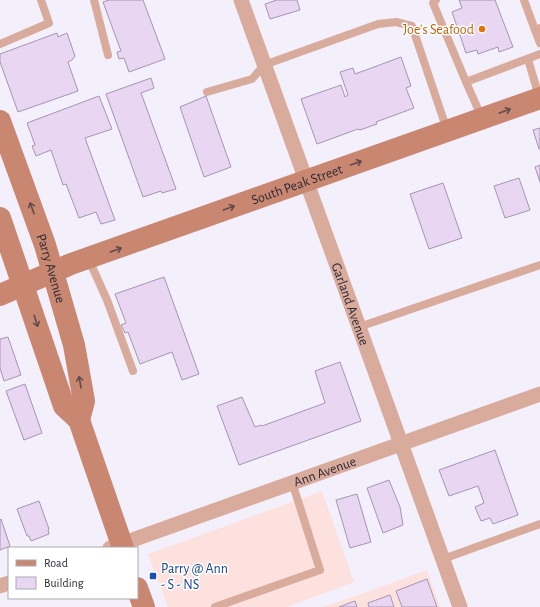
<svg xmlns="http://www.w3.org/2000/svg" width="540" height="607" font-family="'Alegreya Sans',sans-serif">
  <rect width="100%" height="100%" fill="#f3f0fc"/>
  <path fill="#fce1df" d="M322 491 354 582 287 607H168L148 554Z
    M427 570 440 607H322L358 595Z"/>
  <path fill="#e8d6f3" stroke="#a595b0" d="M109 0H143L165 59 129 72 124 58 119 59 117 52 121 51 103 2Z
    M277 0H297L300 10 270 19 265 4Z
    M459 0H495L513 47 499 52 498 47 478 54 477 50 466 53 452 12 462 8Z
    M57 33 58 37 67 33 75 56 72 60 68 62 78 91 18 112 0 62V54Z
    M401 57 411 86 406 88 414 108 376 122 377 124 360 130 358 129 317 144 301 99 341 85 345 97 348 95 340 72 353 68 355 74Z
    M151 78 154 88 141 93 176 189 162 193 161 191 143 197 106 94Z
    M99 96 112 129 85 138 115 220 101 224 96 212 79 218 66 184 63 185 51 150 36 156 32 146 35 145 27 123Z
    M206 96 231 167 204 177 180 107Z
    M540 128V149H539L533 130Z
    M540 165V182L535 167Z
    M519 178 530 210 505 218 494 186Z
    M443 183 462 238 429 249 410 194Z
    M164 277 199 374 182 380 172 352 140 364 128 332 125 333 121 325 126 323 115 294Z
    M8 337 21 375 4 381 0 368V339Z
    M340 362 361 421 239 465 217 406 242 397 255 427 261 425 262 426 325 403 315 371Z
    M25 384 42 433 24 440 6 391Z
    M495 450 518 515 493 524 490 518 481 521 475 507 484 503 478 486 449 496 439 470Z
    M389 480 400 507 403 525 383 533 367 488Z
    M357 494 371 542 350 548 336 500Z
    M39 501 49 529 48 530 49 534 31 541 29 536H27L17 509Z
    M1 519 10 546 0 550V520Z
    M427 579 437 607H402L396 591Z
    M390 595 394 607H369L368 603Z
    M355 601 357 607H339Z"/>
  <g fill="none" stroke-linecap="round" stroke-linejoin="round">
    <path stroke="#d9ab9c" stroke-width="8" d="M94 0 108 55
      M436 0 433 3 466 82 540 54
      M524 0 535 30 540 28
      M535 30 540 43
      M0 44 49 23 41 0
      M528 59 539 97
      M466 82 482 118
      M207 92 252 79 264 65 378 24 396 22 412 26 447 130
      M89 260 107 300 133 371
      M359 327 540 265
      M443 559 540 524
      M215 607 320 570 292 482"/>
    <g stroke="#d9ab9c" stroke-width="15">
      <path id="s1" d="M241 0 460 607"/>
      <path id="s2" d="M110 548 540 394"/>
      <path d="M0 586 9 583"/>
    </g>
    <g stroke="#c98771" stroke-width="22">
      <path id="s3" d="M0 121 45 245 74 345 84 401 79 420"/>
      <path d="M0 218 64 406 79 420 123 548"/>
      <path id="s4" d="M0 295 71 264 540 98"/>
      <path d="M137 588 144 607"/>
    </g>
  </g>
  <defs><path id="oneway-shaft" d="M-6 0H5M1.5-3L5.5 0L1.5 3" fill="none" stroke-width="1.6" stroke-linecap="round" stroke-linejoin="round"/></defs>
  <g stroke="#644b4b">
    <use href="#oneway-shaft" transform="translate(505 111) rotate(-20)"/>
    <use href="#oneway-shaft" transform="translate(356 163) rotate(-19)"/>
    <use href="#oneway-shaft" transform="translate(32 208) rotate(-110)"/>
    <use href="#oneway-shaft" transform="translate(229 208) rotate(-20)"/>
    <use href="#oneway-shaft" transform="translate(116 250) rotate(-20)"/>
    <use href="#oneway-shaft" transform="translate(36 321) rotate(72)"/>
    <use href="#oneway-shaft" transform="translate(80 382) rotate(-100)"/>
  </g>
  <circle fill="#e8710a" stroke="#fff" stroke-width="1.5" cx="482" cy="29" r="4"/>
  <rect fill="#1a4fb4" stroke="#fff" stroke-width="1.5" x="149" y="572" width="8" height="8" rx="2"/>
  <g text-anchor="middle" stroke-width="3" stroke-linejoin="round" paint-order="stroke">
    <g font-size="14" fill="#c56008" stroke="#fff" text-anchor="end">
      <text x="474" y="34">Joe's Seafood</text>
    </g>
    <g font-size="14" fill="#2d2a36" stroke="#fff">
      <text dy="5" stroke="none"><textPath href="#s4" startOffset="317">South Peak Street</textPath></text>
      <text dy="5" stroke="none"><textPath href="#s3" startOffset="156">Parry Avenue</textPath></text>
      <text dy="5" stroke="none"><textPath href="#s1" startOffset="323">Garland Avenue</textPath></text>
      <text dy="5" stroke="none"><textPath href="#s2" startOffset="228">Ann Avenue</textPath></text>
    </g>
    <g font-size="14" fill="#164399" stroke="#fff" text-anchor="start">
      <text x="161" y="573">Parry @ Ann<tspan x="161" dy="16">- S - NS</tspan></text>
    </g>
  </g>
  <rect x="8" y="547" width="130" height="52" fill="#ffffff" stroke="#abaaaf"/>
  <rect x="16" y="560" width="20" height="6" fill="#c98771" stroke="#abaaaf"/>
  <text x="44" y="567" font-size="12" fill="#2d2a36">Road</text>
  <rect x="16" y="577" width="20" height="12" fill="#e8d6f3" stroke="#abaaaf"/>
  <text x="44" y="587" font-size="12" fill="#2d2a36">Building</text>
</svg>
